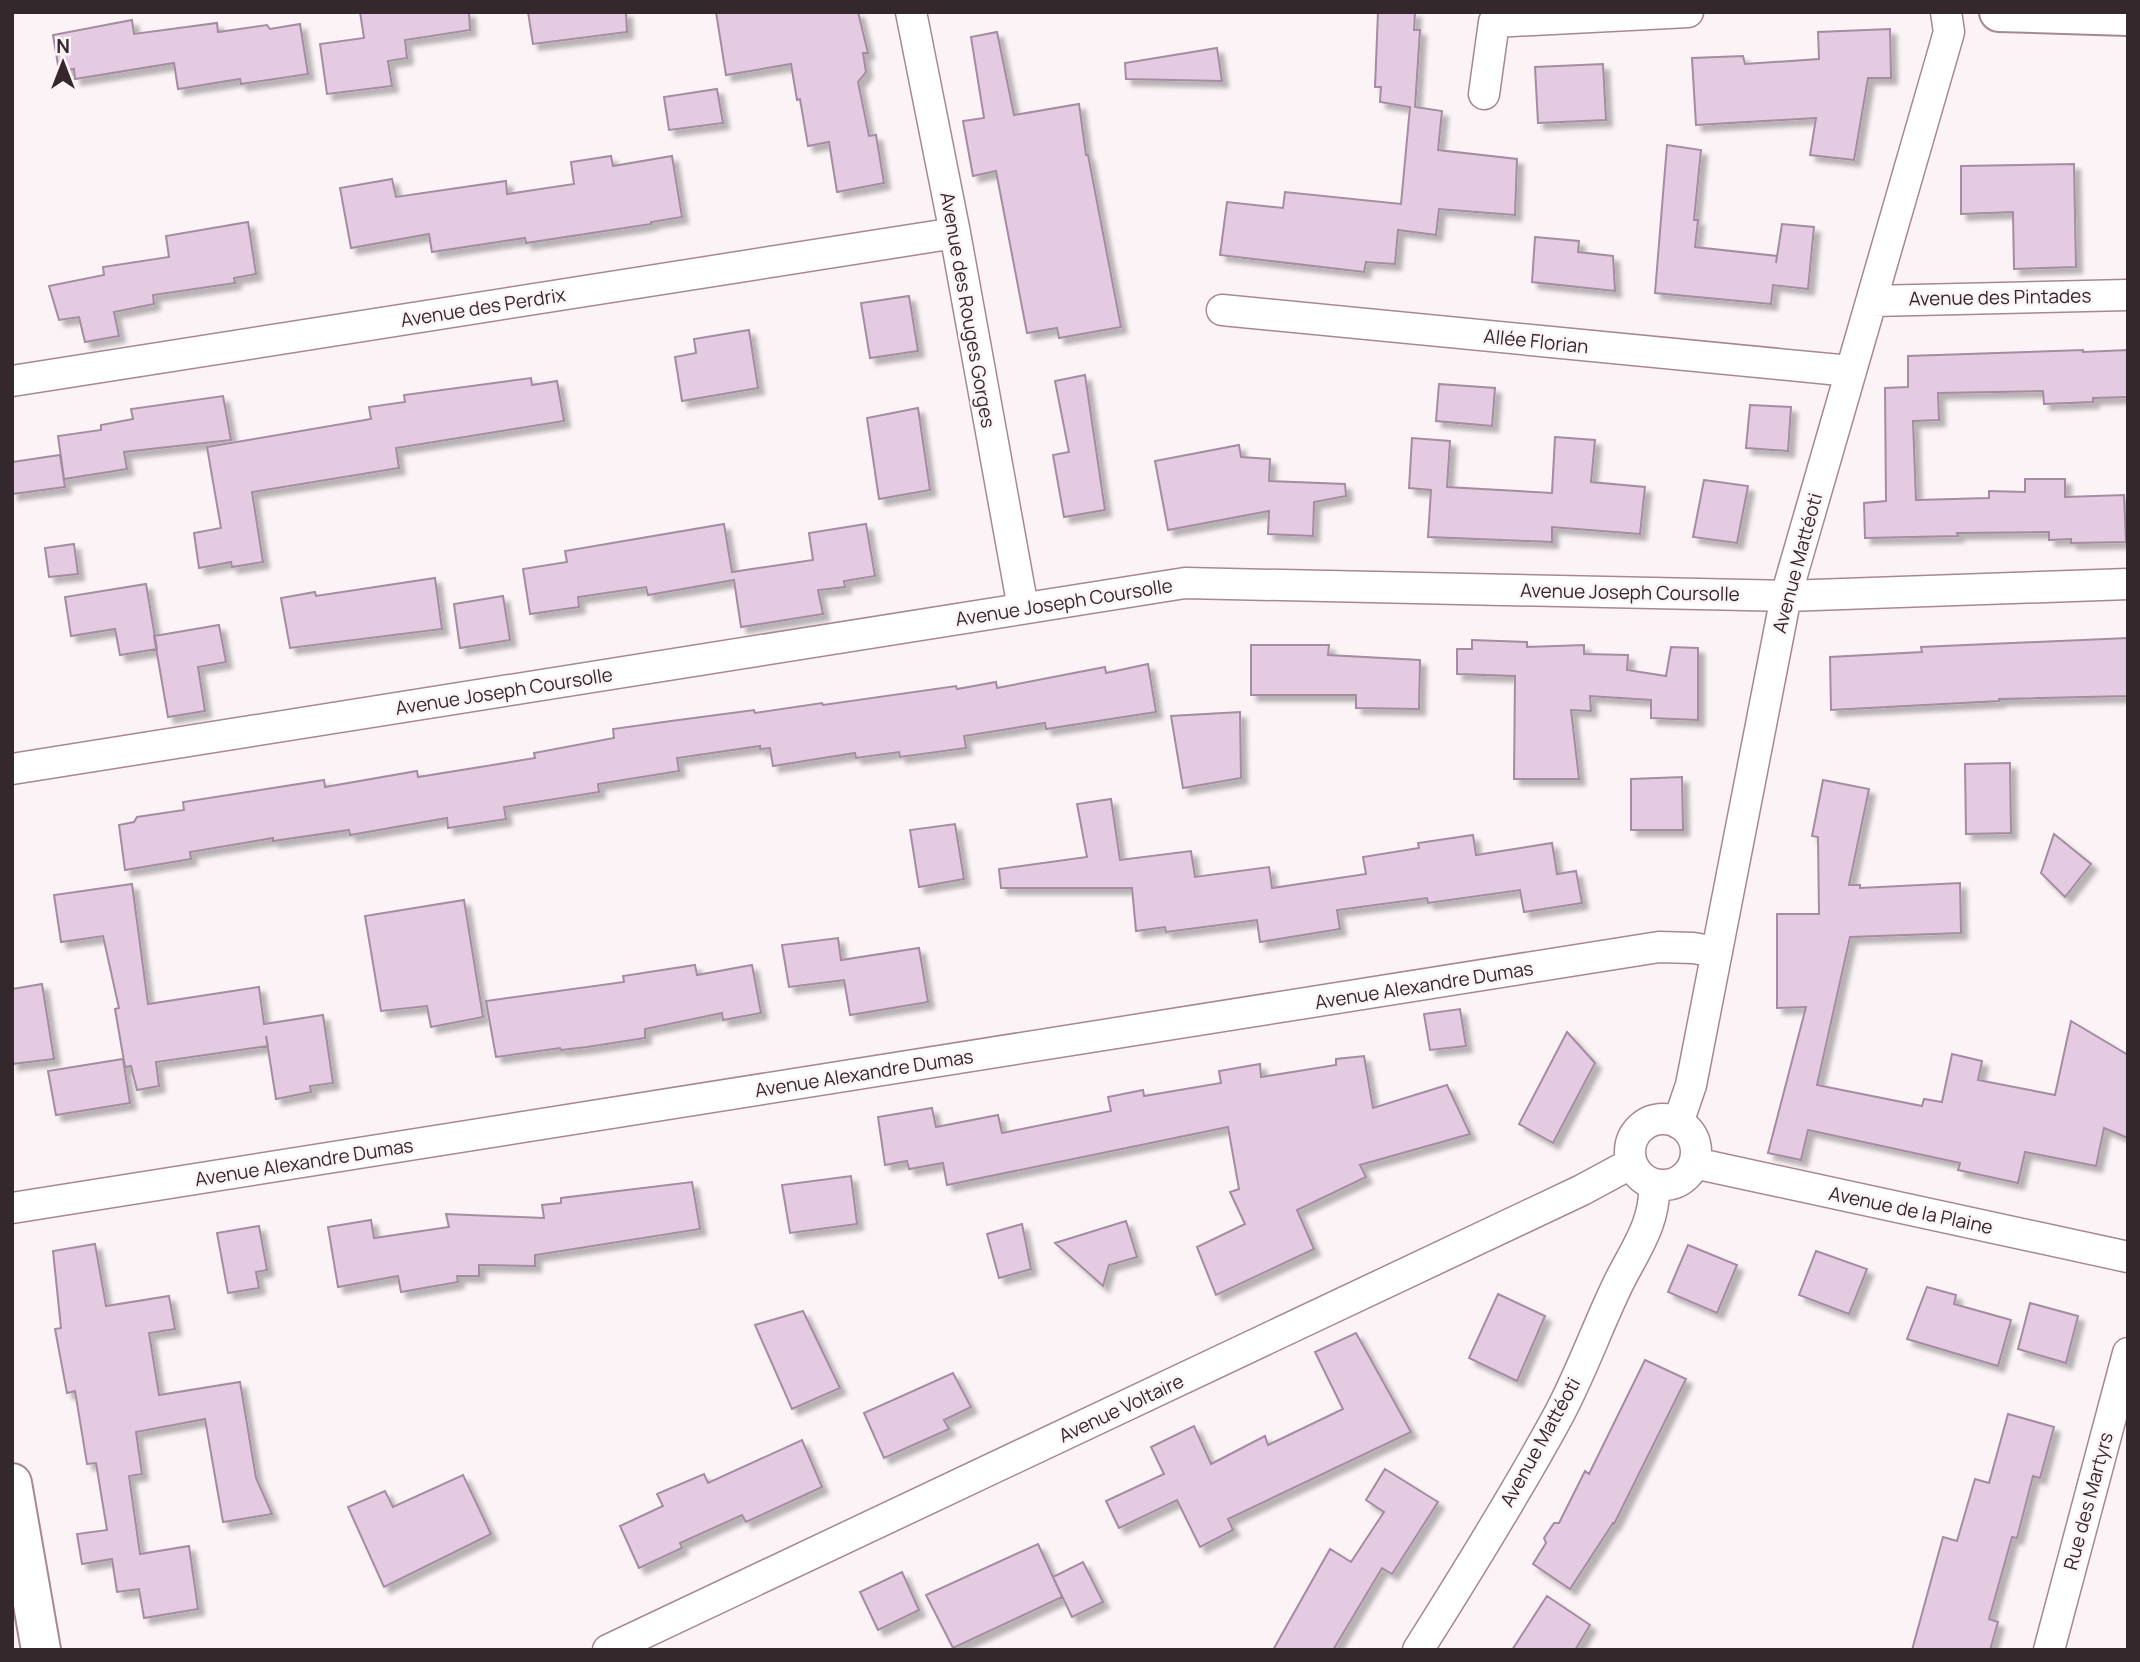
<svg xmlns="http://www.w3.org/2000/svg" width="2140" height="1662" font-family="Manrope,sans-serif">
  <defs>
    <filter id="shadow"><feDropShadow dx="6" dy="6" stdDeviation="2" flood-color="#0004"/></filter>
  </defs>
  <rect width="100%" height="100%" fill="#fbf3f6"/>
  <path fill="#e4cbe2" stroke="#a48ca1" stroke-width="2" filter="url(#shadow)" d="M360 12H469L470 30 405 40 407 58 388 61 392 86 327 94 320 44 364 38Z
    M528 12H626L627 32 533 44Z
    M716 12H858L868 53H863L866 72 858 82 869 136 876 135 884 183 837 192 829 142 808 146 800 99 797 100 791 64 726 75Z
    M1378 12H1415L1414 30H1420L1415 107 1442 111 1438 150 1517 159 1515 215 1439 209 1436 235 1398 230 1395 264 1366 262 1364 272 1220 255 1227 202 1283 208 1285 192 1401 204 1410 107 1380 102 1381 87H1375Z
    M132 20 134 34 217 23 218 32 267 25 270 29 300 24 308 74 241 84 240 79 178 89 174 63 75 79 74 69 59 71 53 35Z
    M1890 29 1891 78H1868L1854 160 1810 155 1816 118 1696 125 1692 58 1743 56 1745 64 1819 59 1818 32Z
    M997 32 1014 115 1079 104 1086 155H1088L1121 327 1059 338 1057 328 1027 333 996 171 973 176 963 121 984 118 971 37Z
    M1217 48 1222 81 1126 79 1125 63Z
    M1603 64 1606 120 1538 123 1535 67Z
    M717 89 723 123 669 130 664 97Z
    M1667 145 1701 150 1694 220H1698L1695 247 1777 256 1776 263 1782 224 1814 227 1808 289 1773 285 1771 304 1655 293Z
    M611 156 613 166 672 156 682 217 651 222V224L526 243 525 238 432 252 429 234 351 248 340 188 392 179 396 197 506 181 507 194 574 184 571 162Z
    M2074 164 2076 267 2014 269 2013 212 1961 214V166Z
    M248 222 256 274 234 278 235 283 153 295 154 304 114 312 119 336 85 342 79 317 59 320 49 286 104 275 103 267 169 257 166 236Z
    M1535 237 1579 241 1578 252 1613 256 1615 291 1532 282Z
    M909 296 918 351 870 358 861 303Z
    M749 330 758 388 682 401 675 357 696 353 694 339Z
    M2083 350V352L2128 350V397L2093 398V402L2044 404 2043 391 1938 393 1939 420 1913 421 1916 500 1989 498V491L2025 492V479H2065V497L2124 495 2126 542 2071 543V539L2049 540V532L1957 533 1958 536 1865 538 1864 503 1886 501 1885 388 1908 387V356Z
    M1085 375 1105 510 1064 517 1053 455 1069 452 1055 381Z
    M531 378 532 385 557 381 564 421 396 448 399 468 252 492 263 562 232 567 231 562 199 568 194 533 221 528 207 447 371 419 369 407 405 402 404 395Z
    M1439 384 1495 388 1492 426 1436 421Z
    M223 396 231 440 124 452 127 469 64 479 58 436 101 430V425L133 419 131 409Z
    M1750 405 1791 407 1788 451 1746 448Z
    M918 408 930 490 879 499 867 418Z
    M1555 437 1595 440 1591 482 1645 487 1640 534 1552 527V542L1428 537 1431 490 1409 488 1412 438 1450 441 1447 487 1552 493Z
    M1239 445 1241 457 1270 459 1269 481 1345 484 1346 496 1314 502 1313 536 1268 534 1269 511 1168 530 1155 461Z
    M60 455 65 487 12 494V462Z
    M1704 480 1748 486 1737 543 1693 537Z
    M724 524 732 572 813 560 809 533 866 524 875 576 844 581 845 587 818 590 823 614 741 627 734 580 648 595 646 587 578 597 579 607 530 614 523 569 567 562 565 551Z
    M74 544 78 574 49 577 45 548Z
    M435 578 442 629 290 648 281 598 315 592 316 596Z
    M146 584 157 649 120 655 115 629 71 636 65 597Z
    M503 596 510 640 460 648 454 604Z
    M219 625 226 662 198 667 205 711 168 717 154 636Z
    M2128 638V696L1999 699V701L1831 710 1830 657 1922 652 1921 647Z
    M1472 640 1527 642V647L1584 645V654L1628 655 1627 670 1666 676 1671 647 1698 648V720L1651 718V700L1590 696 1591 711 1571 710 1579 779H1514L1515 676 1457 674V649H1472Z
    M1251 645H1329L1328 655 1420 660 1419 709 1356 708V695H1251Z
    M1148 664 1156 712 1046 729 1045 723 964 736 966 748 900 757 899 752 856 758 855 753 773 766 770 748 760 749V746L677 758 679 771 598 784 599 792 504 807 506 819 448 828 447 818 350 835 349 830 273 841V838L190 852 191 859 125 870 119 825 134 822 137 817 184 810 183 802 324 780 325 787 417 771 418 777 535 758 534 753 614 738 613 729 671 721 754 710 755 713 822 703 823 705 956 686 957 689 996 682 997 688 1105 667 1106 673Z
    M1240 712 1241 778 1183 788 1171 716Z
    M2010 763 2011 833 1966 834 1965 764Z
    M1682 777 1683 830H1631V779Z
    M1823 780 1869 789 1849 885H1860V888L1960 883 1961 933 1850 937 1817 1085 1922 1106 1924 1099 1942 1102 1952 1054 1982 1061 1978 1080 2055 1095 2071 1021 2128 1055V1138L2104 1128 2096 1166 2025 1152 2018 1183 1958 1170 1960 1163 1808 1130 1801 1160 1768 1153 1806 1007 1777 1008V914H1819L1818 837 1812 836Z
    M1111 799 1120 860 1191 851 1195 877 1269 867 1272 888 1366 874 1363 857 1419 848 1418 843 1473 835 1476 855 1552 843 1557 874 1576 871 1582 903 1524 912 1520 890 1428 903 1427 898 1337 910 1340 929 1260 942 1257 920 1166 932 1165 927 1136 931 1132 888H1001L999 869 1087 857 1077 804Z
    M955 824 964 879 919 887 910 830Z
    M2054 834 2091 864 2065 897 2041 873Z
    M132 884 148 1004 259 987 264 1024 323 1015 333 1083 310 1086 311 1092 276 1099 266 1036 268 1046 156 1062 159 1086 137 1090 131 1066 125 1067 115 1009 119 1008 103 936 61 942 54 895Z
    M464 900 483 1017 431 1027 427 1006 381 1011 365 916Z
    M838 938 841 960 919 948 928 1002 850 1015 844 980 789 987 782 945Z
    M695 965 697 975 752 965 761 1013 723 1020 722 1013 645 1029V1038L587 1047 561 1050 560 1048 496 1057 486 1001 624 982 623 976Z
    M42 984 54 1059 12 1064V989Z
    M1460 1009 1466 1046 1430 1050 1424 1014Z
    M1567 1032 1595 1063 1553 1143 1519 1124Z
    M1364 1056 1373 1108 1447 1085 1470 1134 1360 1165 1366 1177 1297 1210 1314 1249 1216 1295 1197 1247 1245 1224 1230 1192 1239 1189 1228 1127 947 1185 943 1163 909 1169 907 1161 885 1165 878 1117 932 1108 936 1127 998 1115 1002 1133 1111 1111 1108 1097 1143 1090 1144 1096 1221 1083 1219 1071 1260 1064 1261 1077 1336 1065V1059Z
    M123 1059 130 1103 56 1115 48 1071Z
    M851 1176 857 1224 790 1233 782 1185Z
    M692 1182 700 1229 535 1255V1266L479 1265V1276H457L458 1282 401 1292 398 1276 338 1287 328 1227 371 1220 374 1238 449 1227 446 1214 544 1218 542 1205 561 1203V1198Z
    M1126 1221 1137 1257 1109 1265 1103 1286 1055 1243Z
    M1022 1224 1031 1269 999 1278 987 1234Z
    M259 1226 267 1270 256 1272 259 1288 228 1293 217 1233Z
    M95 1244 106 1306 169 1296 175 1329 149 1333 159 1395 240 1382 256 1478 272 1514 223 1522 205 1419 136 1432 142 1474 129 1476 140 1554 189 1546 198 1609 144 1618 139 1589 117 1592 112 1559 82 1564 77 1534 107 1530 96 1463 87 1464 75 1391 67 1393 55 1329 61 1328 53 1251Z
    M1688 1245 1737 1265 1717 1313 1668 1292Z
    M1816 1251 1867 1269 1849 1314 1799 1295Z
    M1927 1287 1956 1295 1954 1304 2011 1320 1998 1366 1907 1339Z
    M1498 1294 1545 1316 1517 1381 1469 1358Z
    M2030 1303 2078 1316 2066 1363 2018 1349Z
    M803 1311 840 1388 792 1409 755 1325Z
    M1356 1333 1411 1432 1228 1519 1233 1530 1200 1547 1177 1500 1119 1528 1106 1501 1164 1474 1151 1447 1194 1426 1211 1464 1265 1436 1268 1445 1343 1409 1315 1352Z
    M1645 1360 1686 1379 1614 1524 1613 1523 1570 1589 1533 1564 1546 1543 1544 1538 1554 1523H1559L1585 1471 1589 1474Z
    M953 1373 971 1407 944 1420 949 1429 884 1458 864 1413Z
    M2008 1414 2054 1427 2040 1478 2033 1476 2017 1538 2012 1537 1989 1619 1998 1622 1990 1650H1912L1943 1537 1957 1541 1975 1479 1989 1483Z
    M802 1440 822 1487 746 1522 742 1515 680 1543 682 1548 639 1568 620 1526 663 1506 657 1494 704 1474 708 1483Z
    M1385 1469 1438 1502 1392 1574 1382 1568 1333 1650H1273L1330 1549 1351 1562 1384 1512 1366 1500Z
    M463 1475 491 1534 384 1587 348 1507 385 1491 393 1507Z
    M1038 1544 1062 1597 953 1648 926 1595Z
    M1083 1562 1103 1602 1072 1617 1053 1577Z
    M902 1572 919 1610 878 1630 860 1592Z
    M1547 1596 1590 1625 1575 1650H1512Z"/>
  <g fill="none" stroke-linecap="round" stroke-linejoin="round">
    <defs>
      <path id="minor" d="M911 12 955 233 1023 608
        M1484 94 1494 22 1688 12
        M1872 301 2128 295
        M1222 310 1850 371
        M12 381 955 233
        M12 769 1185 583 1786 596 2128 584
        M1630 1152a33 33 0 1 1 66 0a33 33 0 1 1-66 0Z
        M1678 1123 1691 1085 1786 596 1949 32 1946 12
        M1694 1163 2128 1257
        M12 1208 1659 947 1693 948 1717 952
        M608 1650 1582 1190 1632 1163
        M1418 1650C1466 1574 1514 1497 1557 1418 1581 1374 1597 1327 1619 1282 1635 1250 1656 1222 1654 1185
        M2049 1650 2128 1353"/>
      <path id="tertiary" d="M1999 12 2128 16
        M12 1483 41 1650"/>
    </defs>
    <use href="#minor" stroke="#a78792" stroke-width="33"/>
    <use href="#tertiary" stroke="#a78792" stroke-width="42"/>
    <use href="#minor" stroke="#fff" stroke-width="30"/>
    <use href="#tertiary" stroke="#fff" stroke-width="38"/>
  </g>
  <g text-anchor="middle" stroke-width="5" stroke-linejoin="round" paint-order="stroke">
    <g font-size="19" fill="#35282d" stroke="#fbf3f6">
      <text transform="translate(2000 297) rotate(-1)" y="7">Avenue des Pintades</text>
      <text transform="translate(483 307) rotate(-9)" y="7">Avenue des Perdrix</text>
      <text transform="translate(968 310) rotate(80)" y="7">Avenue des Rouges Gorges</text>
      <text transform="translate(1536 341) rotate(6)" y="7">Allée Florian</text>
      <text transform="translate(1797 563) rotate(-75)" y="7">Avenue Mattéoti</text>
      <text transform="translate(1630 592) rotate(1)" y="7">Avenue Joseph Coursolle</text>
      <text transform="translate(1064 602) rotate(-9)" y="7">Avenue Joseph Coursolle</text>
      <text transform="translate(504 691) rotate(-9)" y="7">Avenue Joseph Coursolle</text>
      <text transform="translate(1424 985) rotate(-9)" y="7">Avenue Alexandre Dumas</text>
      <text transform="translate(864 1073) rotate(-9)" y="7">Avenue Alexandre Dumas</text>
      <text transform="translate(304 1162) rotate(-9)" y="7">Avenue Alexandre Dumas</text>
      <text transform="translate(1911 1210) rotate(12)" y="7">Avenue de la Plaine</text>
      <text transform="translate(1121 1408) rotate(-25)" y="7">Avenue Voltaire</text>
      <text transform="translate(1540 1442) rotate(-61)" y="7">Avenue Mattéoti</text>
      <text transform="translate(2088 1501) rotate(-75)" y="7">Rue des Martyrs</text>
    </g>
  </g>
  <rect width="2140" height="1662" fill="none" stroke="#35282d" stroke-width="28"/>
  <g transform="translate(63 63)" stroke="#fbf3f6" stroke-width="5" paint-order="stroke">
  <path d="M0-5L12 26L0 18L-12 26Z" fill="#35282d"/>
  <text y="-10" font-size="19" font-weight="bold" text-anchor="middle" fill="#35282d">N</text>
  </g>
</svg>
